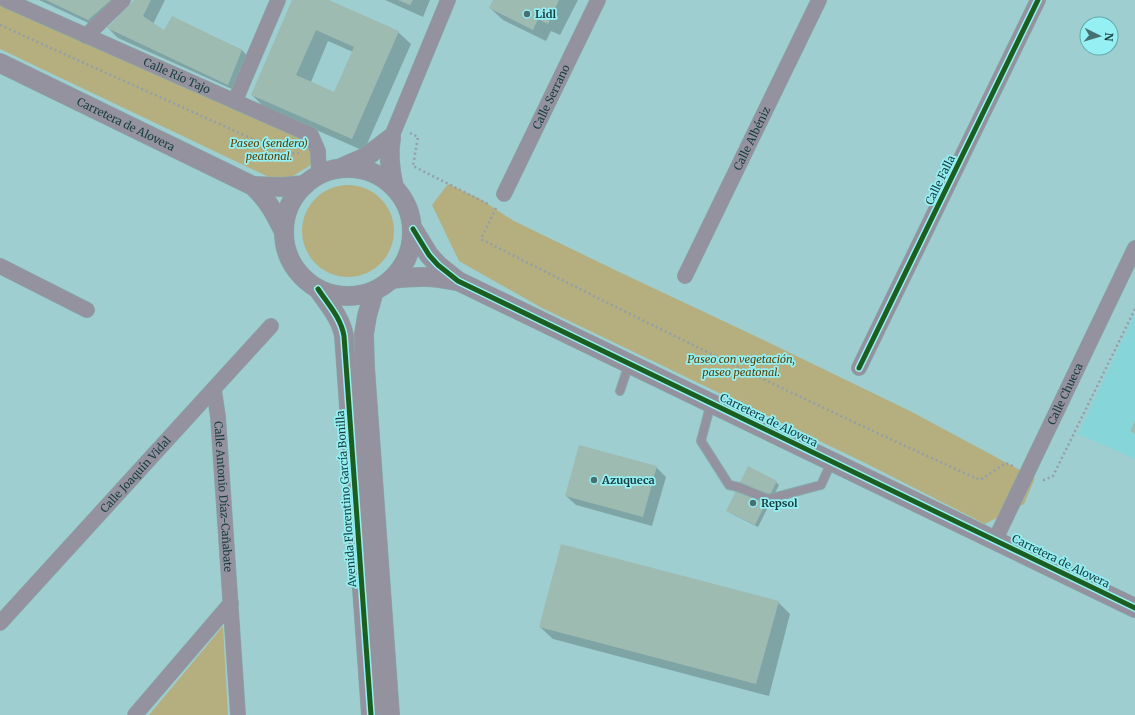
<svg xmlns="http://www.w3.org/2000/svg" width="1135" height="715" font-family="Merriweather,serif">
  <rect width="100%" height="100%" fill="#9eced0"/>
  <path fill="#86d5d8" d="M1135 314V459L1078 434Z"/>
  <path fill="#b5af80" d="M0 2 315 144 319 160 293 176 273 179 0 49Z
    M448 184 480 199 514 221 615 270 753 335 912 412 1035 478 1024 504 985 524 863 462 542 308 459 261 432 205Z
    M302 231a46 46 0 1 1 92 0a46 46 0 1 1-92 0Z
    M223 626 228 715H149Z"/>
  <path fill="#0003" fill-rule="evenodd" d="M39 0H132L120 10 95 26Z
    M135 0H165L153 24 164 32 172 17 242 50 248 57 234 90 118 38 108 28Z
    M293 0H327L398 32 411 44 364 151 264 107 252 95ZM328 41 353 52 335 93 311 82Z
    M385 0H430L423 17Z
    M494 0H578L560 35 551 31 546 41 503 20 490 8Z
    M656 467 666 477 652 526 576 505 566 496Z
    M776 482 779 485 758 527 730 513 727 510Z
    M778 602 790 614 769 696 553 639 540 627Z"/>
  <path fill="#9ebbb2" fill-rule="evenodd" d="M46 0H111L88 20Z
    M134 0H151L143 16 164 30 172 16 242 50 228 85 107 28Z
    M292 0H329L399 31 352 139 251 95ZM316 30 354 47 334 92 296 75Z
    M398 0H413L410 5Z
    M493 0H559L548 24 538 19 533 30 489 8Z
    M1135 421V434L1130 431Z
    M579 445 657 466 643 517 565 496Z
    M748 466 777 481 755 525 726 511Z
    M561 544 779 601 756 684 539 627Z"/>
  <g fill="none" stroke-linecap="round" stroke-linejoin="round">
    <defs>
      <path id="service" d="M620 391 629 364
        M711 403 701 441 729 485 738 487 768 499 821 485 832 461"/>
      <g id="minor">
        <path id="s1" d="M6 0 311 135 318 151 319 175"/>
        <path d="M86 36 123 0"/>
        <path d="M235 101 278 0"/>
        <path d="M391 138 448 0"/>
        <path id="s2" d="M504 194 598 0"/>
        <path d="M0 266 87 310"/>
        <path id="s3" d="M685 276 819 0"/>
        <path d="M859 368 1038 0"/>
        <path id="s4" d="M214 390 218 417 238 715"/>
        <path id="s5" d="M995 540 1135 248"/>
        <path id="s6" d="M0 623 271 326"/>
        <path d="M135 715 231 603"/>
      </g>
      <g id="tertiary">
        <path id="s7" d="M0 63 253 186C268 200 275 214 284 232"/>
        <path d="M391 138C388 155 390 170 394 187"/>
        <path d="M343 167 366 157 391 138"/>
        <circle cx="348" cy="232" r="64"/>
        <path d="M253 186 282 187 305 185"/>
        <path d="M413 229 429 255 438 265 458 281 1135 608"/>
        <path d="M392 279C418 276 431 276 456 281"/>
        <path d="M318 289C328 304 341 318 344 336L371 715"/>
        <path d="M374 291 367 316 364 334 365 367 390 715"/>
      </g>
    </defs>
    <use href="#service" stroke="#84abac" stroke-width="10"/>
    <use href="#minor" stroke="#84abac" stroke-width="16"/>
    <use href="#tertiary" stroke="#84abac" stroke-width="20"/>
    <path stroke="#949ea6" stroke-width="2.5" stroke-dasharray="2 3" stroke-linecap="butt" d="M0 25 286 154 300 153
      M410 133 418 137 413 166 490 205
      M496 208 481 239C646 323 811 404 980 480L1006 463 1013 466
      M1043 480H1044L1053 476 1135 309"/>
    <use href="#service" stroke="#95929f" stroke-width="8"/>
    <use href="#minor" stroke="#95929f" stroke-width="15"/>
    <use href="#tertiary" stroke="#95929f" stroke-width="19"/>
    <defs>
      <path id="cycleway" d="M413 229 429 255 438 265 458 281 1135 608
        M318 289C328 304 341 318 344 336L371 715
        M859 368 1038 0"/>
    </defs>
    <use href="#cycleway" stroke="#95f0f3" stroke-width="8"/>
    <use href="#cycleway" stroke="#1b5e20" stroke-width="5"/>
  </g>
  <g fill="#477072" stroke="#95f0f3" stroke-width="1.5">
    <circle cx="527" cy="14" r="4"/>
    <circle cx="594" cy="480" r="4"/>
    <circle cx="753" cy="503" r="4"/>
  </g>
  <g text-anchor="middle" stroke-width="3.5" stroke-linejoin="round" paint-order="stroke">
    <g font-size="11" font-weight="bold" fill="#183e40" stroke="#95f0f3" text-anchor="start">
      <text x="535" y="18">Lidl</text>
      <text x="602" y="484">Azuqueca</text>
      <text x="761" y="507">Repsol</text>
    </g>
    <g font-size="11" fill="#183e40" stroke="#95f0f3">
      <text dy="4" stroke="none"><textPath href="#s1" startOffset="187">Calle Río Tajo</textPath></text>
      <text dy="4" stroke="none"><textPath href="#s2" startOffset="108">Calle Serrano</textPath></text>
      <text dy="4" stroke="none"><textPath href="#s7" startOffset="140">Carretera de Alovera</textPath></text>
      <text dy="4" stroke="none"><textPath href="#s3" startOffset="153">Calle Albéniz</textPath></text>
      <text transform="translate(940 180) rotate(-64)" y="4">Calle Falla</text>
      <text dy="4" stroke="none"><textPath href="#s5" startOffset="162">Calle Chueca</textPath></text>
      <text transform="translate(769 420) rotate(26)" y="4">Carretera de Alovera</text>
      <text dy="4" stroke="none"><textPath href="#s6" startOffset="201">Calle Joaquín Vidal</textPath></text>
      <text dy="4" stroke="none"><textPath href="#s4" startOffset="107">Calle Antonio Díaz-Cañabate</textPath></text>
      <text transform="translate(346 499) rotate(-94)" y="4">Avenida Florentino García Bonilla</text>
      <text transform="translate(1061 561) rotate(26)" y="4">Carretera de Alovera</text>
    </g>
    <g font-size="11" font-style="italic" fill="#5d4107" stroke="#95f0f3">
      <text x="269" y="147">Paseo (sendero)<tspan x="269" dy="13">peatonal.</tspan></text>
      <text x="741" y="363">Paseo con vegetación,<tspan x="741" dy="13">paseo peatonal.</tspan></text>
    </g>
  </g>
  <g transform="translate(1099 36) rotate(95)"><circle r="19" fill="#95f0f3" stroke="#63a9ab"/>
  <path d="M0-3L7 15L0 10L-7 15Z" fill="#477072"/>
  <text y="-6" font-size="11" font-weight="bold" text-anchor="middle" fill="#183e40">N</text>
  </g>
</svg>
